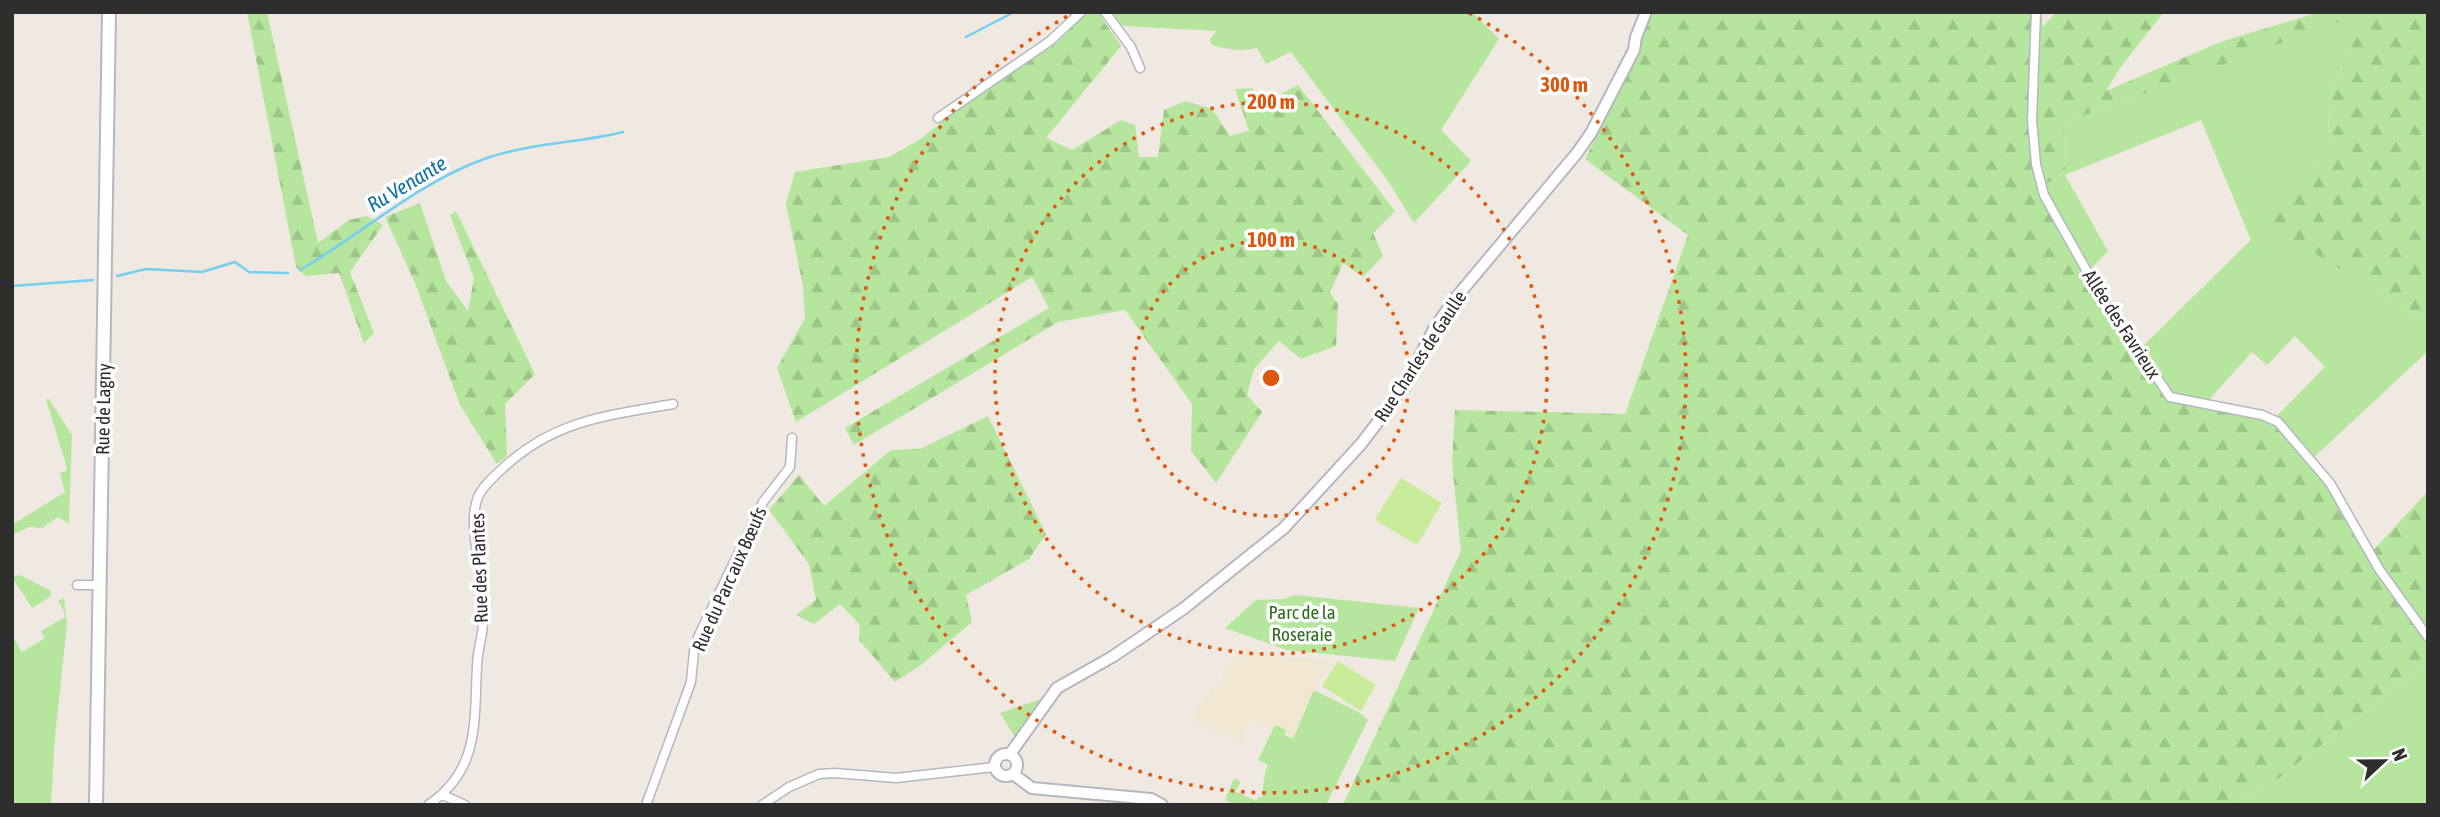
<svg xmlns="http://www.w3.org/2000/svg" width="2440" height="817" font-family="'Asap Condensed',sans-serif">
  <defs>
    <pattern id="forest-firs" width="22" height="20" patternUnits="userSpaceOnUse" patternTransform="scale(1.75)"><rect width="22" height="20" fill="#b6e59e"/><path d="M5 1l3.5 6h-7zM16 11l3.5 6h-7z" fill="#9dc588"/></pattern>
  </defs>
  <rect width="100%" height="100%" fill="#efe9e1"/>
  <path fill="#f0e6d1" d="M1244 646 1263 655 1332 661 1314 690 1293 739 1283 735 1275 725 1273 730 1251 719 1242 744 1192 722 1203 695 1207 697 1213 686 1217 687 1224 672Z"/>
  <path fill="#b6e59e" d="M1111 12H1472L1499 39 1441 130 1471 161 1414 223 1388 181 1291 52 1266 64 1257 48C1242 52 1226 49 1212 45L1210 39 1217 31 1123 26Z
    M2364 12 2328 100 2329 146 2269 225 2428 323V351L2310 461 2273 420 2325 367 2295 336 2267 365 2252 352 2206 403 2170 397 2139 350 2251 240 2201 120 2065 175 2108 251 2088 272 2042 184 2065 175 2064 123Z
    M46 399H49L72 435 69 524 58 517 42 528 29 527 12 535V525L65 492 60 473 66 471 67 468Z
    M20 575 51 591 50 597 32 608 12 577Z
    M1295 595 1419 608 1395 661 1287 650 1225 628 1256 600 1284 599Z
    M64 598 67 624 55 737 51 805H12V635L22 652 45 638 41 631 65 617 64 611 58 601Z
    M2428 663V805H2225L2275 781Z
    M1314 690 1360 713 1368 720 1326 805H1235L1225 800 1234 778 1241 782 1235 791 1256 801 1259 797 1262 798C1263 788 1264 773 1268 765L1258 760 1275 725 1286 730 1284 735 1293 739Z
    M1044 698 1015 737 1000 713Z"/>
  <path fill="url(#forest-firs)" d="M247 12H267L318 243 349 220 367 216 383 225 350 272 374 333 364 343 339 273 306 276 296 267Z
    M1085 12H1100L1103 20 1121 46 1046 138 1072 150 1121 120 1135 125 1139 157H1158L1164 110 1186 101 1212 109 1230 136 1249 131 1235 89 1252 88 1266 102 1298 85 1395 211 1373 233 1383 256 1363 277 1343 263 1330 293 1338 304 1336 346 1301 359 1279 341 1254 369 1247 395 1262 412 1216 483 1191 451 1192 404 1125 310 1058 322 854 445 845 428 1049 308 1032 277 796 422 777 368 805 318 803 286 786 204 795 172 889 157 919 140 951 115 1058 42Z
    M1650 12H2041L2043 27 2056 12H2164L2120 68 2106 91 2223 41 2320 12H2428V323L2268 225 2329 146 2328 101 2363 13 2064 123 2065 175 2042 185 2093 282 2170 396 2278 422 2330 483 2370 554 2428 491V663L2275 781 2225 805H1343L1461 551 1452 463 1455 410 1625 414 1688 235 1585 159 1629 72Z
    M420 203 446 281 468 311 474 278 450 215 456 211 535 374 505 404 507 456 497 464 460 405 415 283 385 217Z
    M988 416 1046 534 1029 559 966 595 972 622 921 665 895 682 859 640 860 625 840 604 814 624 796 615 816 600 809 564 769 510 799 475 824 506 891 450 920 449Z"/>
  <path fill="#c9ec9a" d="M1401 478 1442 503 1417 545 1375 520Z
    M1338 661 1376 685 1361 711 1322 686Z"/>
  <g fill="none" stroke-linecap="round" stroke-linejoin="round">
    <path stroke="#75cff0" stroke-width="2.5" d="M966 37 1014 12
      M300 270C362 234 418 182 487 158 531 143 579 143 623 132
      M117 276 146 269 202 272 235 262 249 272 288 273
      M12 286 93 280"/>
    <defs>
      <path id="minor" d="M1105 12 1131 47 1140 68
        M2036 12 2032 120 2036 164 2044 195 2093 282 2170 397 2262 415 2278 422 2330 483 2379 569 2428 637
        M938 118 1050 41 1081 12
        M77 585H99
        M443 795 465 805
        M428 805C480 770 474 722 477 667 477 652 482 639 483 624 483 611 482 596 481 582 479 556 468 522 478 497 483 486 493 477 502 469 554 420 606 416 673 404
        M646 805 691 682 694 651 699 635 763 502 790 467 792 438
        M762 805 789 787 819 774 835 773 896 778 994 767"/>
      <path id="tertiary" d="M995 765a11 11 0 1 1 22 0a11 11 0 1 1-22 0Z
        M1010 754 1057 688 1112 657 1183 609 1284 528 1361 444 1390 406 1408 379 1434 329 1454 300 1577 153 1591 133 1634 50 1636 37 1646 12
        M1013 774 1032 788 1151 799 1162 805"/>
      <path id="secondary" d="M96 805 109 12"/>
    </defs>
    <use href="#minor" stroke="#b4b7c1" stroke-width="11"/>
    <use href="#tertiary" stroke="#b4b7c1" stroke-width="14"/>
    <use href="#secondary" stroke="#b4b7c1" stroke-width="16"/>
    <use href="#minor" stroke="#fff" stroke-width="8"/>
    <use href="#tertiary" stroke="#fff" stroke-width="10"/>
    <use href="#secondary" stroke="#fff" stroke-width="12"/>
  </g>
  <g fill="none" stroke="#df570e" stroke-width="3.5" stroke-dasharray="3.5 7">
    <circle cx="1271" cy="378" r="138"/>
    <circle cx="1271" cy="378" r="276"/>
    <path d="M1469 13A415 415 0 1 1 1073 13"/>
  </g>
  <g text-anchor="middle" stroke-width="7" stroke-linejoin="round" paint-order="stroke">
    <g font-size="19" fill="#2e2e2e" stroke="#fff">
      <text transform="translate(2122 324) rotate(57)" y="7">Allée des Favrieux</text>
      <text transform="translate(1420 356) rotate(-57)" y="7">Rue Charles de Gaulle</text>
      <text transform="translate(103 409) rotate(-89)" y="7">Rue de Lagny</text>
      <text transform="translate(479 568) rotate(-92)" y="7">Rue des Plantes</text>
      <text transform="translate(729 579) rotate(-66)" y="7">Rue du Parc aux Bœufs</text>
    </g>
    <g font-size="19" fill="#2c6e1b" stroke="#fff">
      <text x="1302" y="619">Parc de la<tspan x="1302" dy="22">Roseraie</tspan></text>
    </g>
    <g font-size="21" font-style="italic" fill="#0d6fa3" stroke="#fff">
      <text transform="translate(407 184) rotate(-31)" y="7">Ru Venante</text>
    </g>
  </g>
  <circle cx="1271" cy="378" r="10" fill="#df570e" stroke="#fff" stroke-width="3.5"/>
  <g font-size="21" text-anchor="middle" font-weight="bold" fill="#df570e" stroke="#fff" stroke-width="7" stroke-linejoin="round" paint-order="stroke">
    <text x="1564" y="92">300 m</text>
    <text x="1271" y="109">200 m</text>
    <text x="1271" y="247">100 m</text>
  </g>
  <rect width="2440" height="817" fill="none" stroke="#2e2e2e" stroke-width="28"/>
  <g transform="translate(2384 761) rotate(68)" stroke="#ffffff" stroke-width="5" paint-order="stroke">
  <path d="M0-5L12 26L0 18L-12 26Z" fill="#2e2e2e"/>
  <text y="-10" font-size="19" font-weight="bold" text-anchor="middle" fill="#2e2e2e">N</text>
  </g>
</svg>
